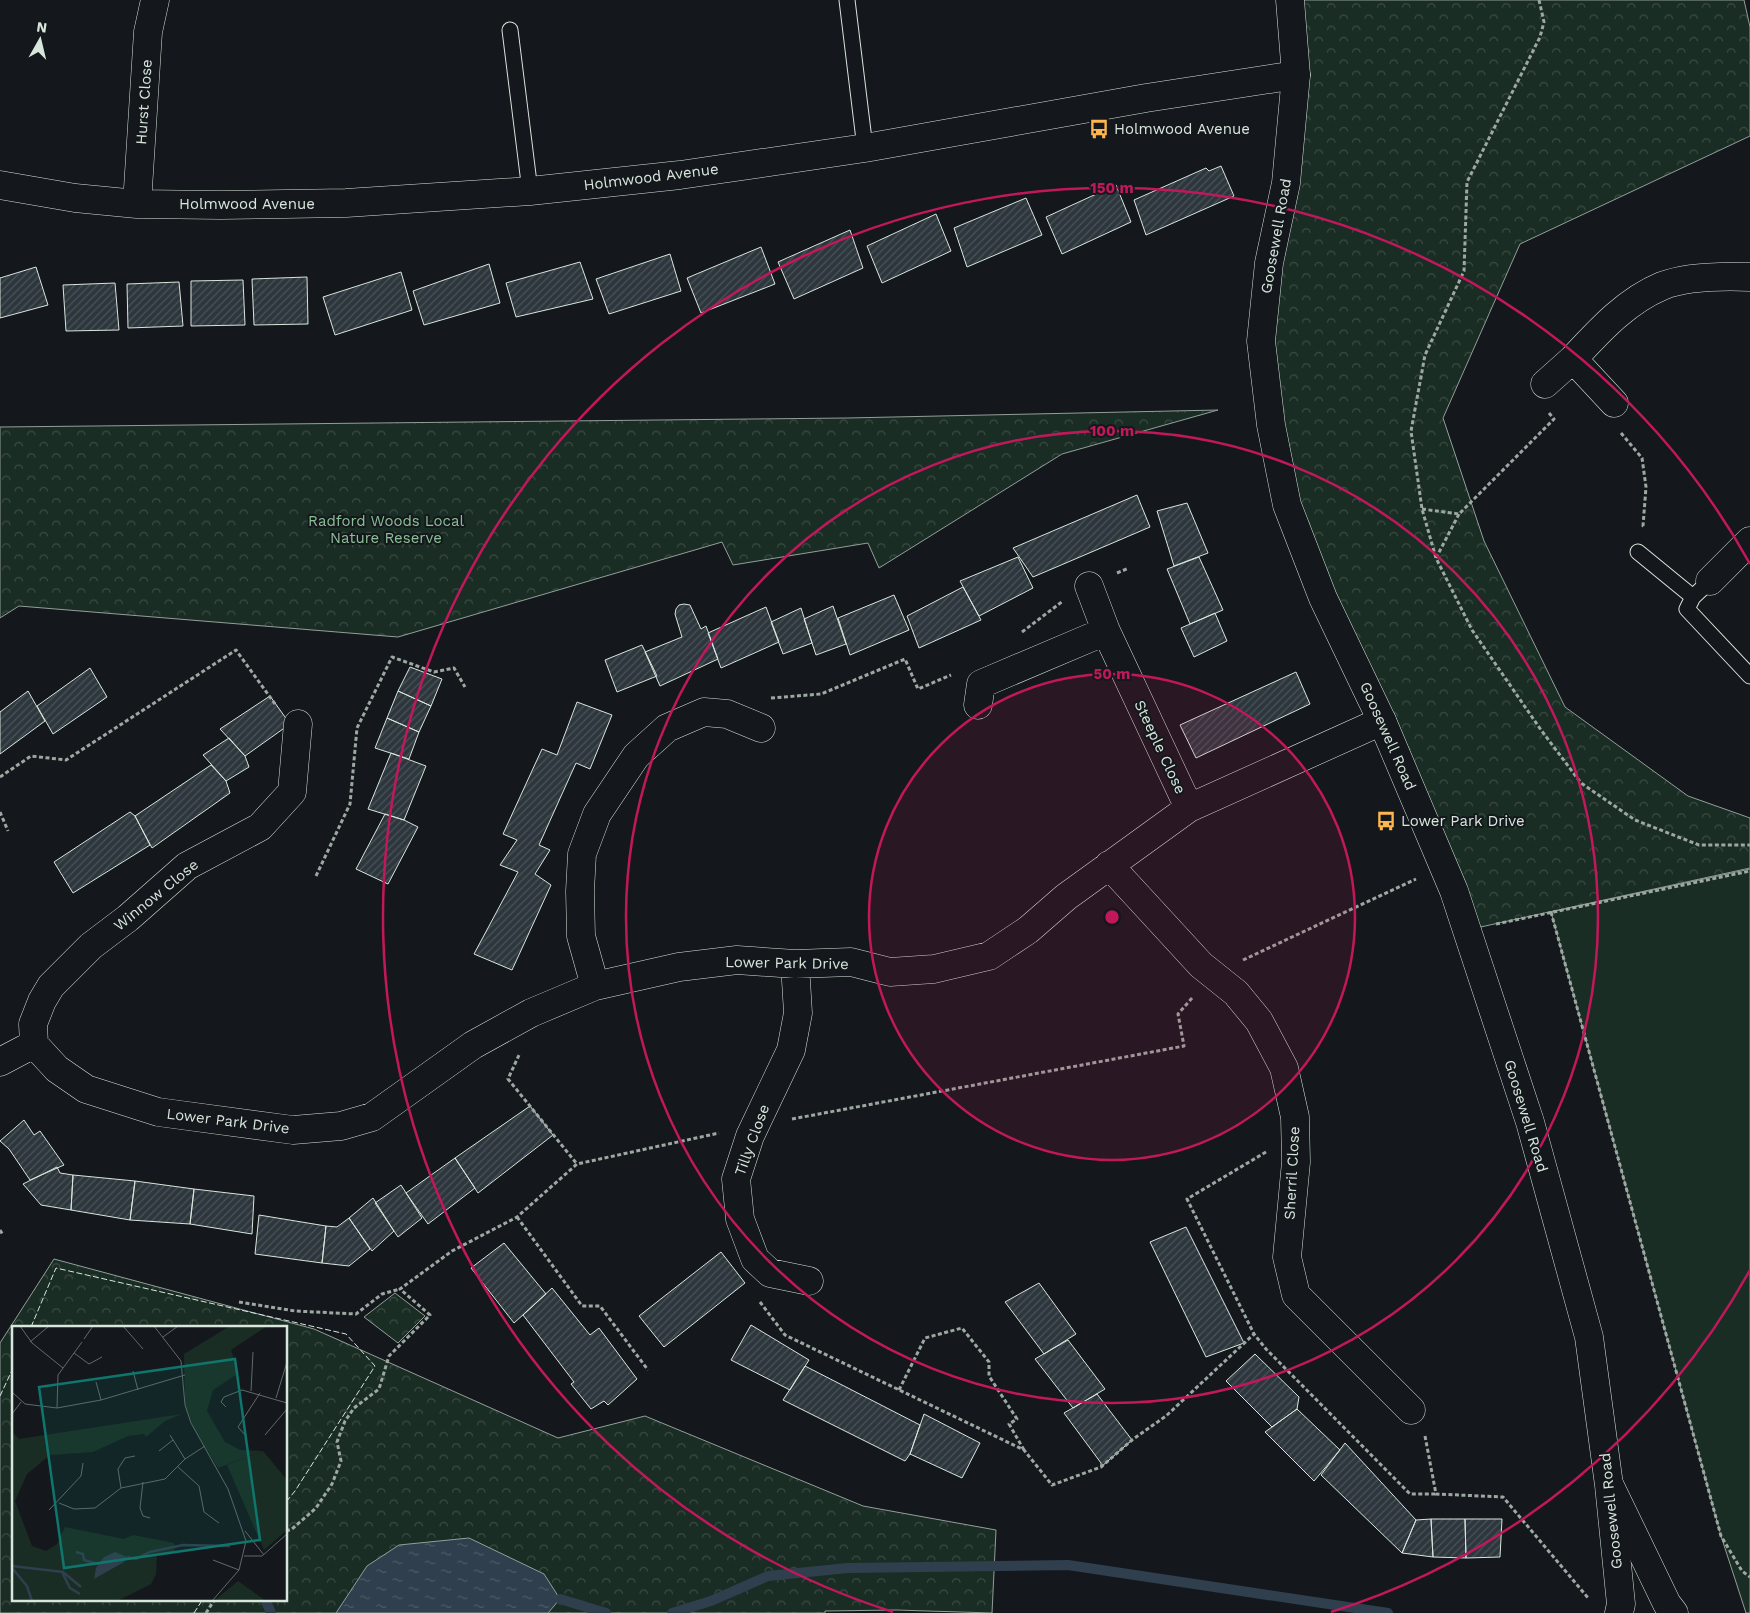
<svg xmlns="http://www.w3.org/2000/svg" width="1750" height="1613" font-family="'Work Sans',sans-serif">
  <defs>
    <pattern id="park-crowns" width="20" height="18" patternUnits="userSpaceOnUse" patternTransform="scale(1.25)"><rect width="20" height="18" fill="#1a2d24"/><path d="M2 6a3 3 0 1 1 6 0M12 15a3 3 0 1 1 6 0" fill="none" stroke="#3b4b43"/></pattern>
    <pattern id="water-ripples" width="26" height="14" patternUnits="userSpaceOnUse" patternTransform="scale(1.25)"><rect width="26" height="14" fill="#2f3f4d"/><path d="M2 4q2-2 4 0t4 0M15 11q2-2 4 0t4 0" fill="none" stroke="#4c5b66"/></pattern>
    <pattern id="building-hatch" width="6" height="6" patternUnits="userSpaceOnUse" patternTransform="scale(1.25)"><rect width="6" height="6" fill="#2c363c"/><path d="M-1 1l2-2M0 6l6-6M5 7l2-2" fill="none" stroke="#4a5358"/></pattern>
  </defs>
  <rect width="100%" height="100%" fill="#14181c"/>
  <path fill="#1a2d24" stroke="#939e99" d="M1750 869V1613H1746L1721 1536 1551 912Z"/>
  <path fill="url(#park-crowns)" stroke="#939e99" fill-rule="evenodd" d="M1301 0H1744L1750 27V136L1520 244 1443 418 1484 541 1565 707 1688 796 1750 818V868L1467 930 1309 559 1261 341Z
    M1218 410 1062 454 879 568 868 543 733 565 722 542 398 637 19 606 0 618V427L847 418Z
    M54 1259 314 1329 558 1438 645 1416 863 1506 996 1530 992 1613 896 1610 825 1611V1613H0V1343ZM14 1327H286V1599H14Z
    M395 1293 425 1316 398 1343 364 1317Z"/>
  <path fill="url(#water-ripples)" stroke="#939e99" d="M469 1538 544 1574 560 1599 548 1613H336L367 1566 399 1545Z"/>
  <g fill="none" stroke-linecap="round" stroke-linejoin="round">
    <path stroke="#2f3f4d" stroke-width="10" d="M265 1599 271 1613
      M560 1599 606 1613
      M672 1613 711 1601 768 1576 848 1568 1068 1565 1388 1613"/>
  </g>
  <path fill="url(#building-hatch)" stroke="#d8e6dc" d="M1221 166 1234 196 1146 235 1134 200 1206 168 1209 171Z
    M1116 185 1131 222 1062 254 1046 217Z
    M1026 198 1042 235 967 267 954 228Z
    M936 214 951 251 882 283 867 246Z
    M850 230 863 268 794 299 778 262Z
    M761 247 775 284 701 313 687 278Z
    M670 254 681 291 609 314 596 279Z
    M580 262 593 299 516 317 506 283Z
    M489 264 500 303 424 325 413 291Z
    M36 267 48 305 0 318V278Z
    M401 272 412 310 335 335 323 297Z
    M307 277 308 324 254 325 252 279Z
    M243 280 245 325 191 326V281Z
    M179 282 183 326 128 328 127 284Z
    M115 283 119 330 66 331 63 285Z
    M1137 495 1150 527 1033 577 1013 548Z
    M1187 503 1208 553 1174 566 1157 511Z
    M1018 557 1033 588 979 616 960 581Z
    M1199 557 1223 610 1190 624 1167 569Z
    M963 587 981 620 919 648 907 616Z
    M894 595 909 630 850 655 838 618Z
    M684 604 690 605 701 629 706 626 718 659 660 686 645 652 682 637 675 614 676 609 679 605Z
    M833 606 846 644 816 655 804 619Z
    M766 607 779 642 721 668 708 633Z
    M801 608 812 643 783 654 771 622Z
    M1215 613 1227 641 1194 657 1181 628Z
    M642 645 657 676 617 692 605 660Z
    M410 667 442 679 431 706 398 691Z
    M90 668 107 697 53 734 37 706Z
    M1296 672 1310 704 1196 758 1180 725Z
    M28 691 45 721 0 754V712Z
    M398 691 431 706 419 732 387 718Z
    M270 696 290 724 245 756 220 729Z
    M577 702 612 715 590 769 576 763 539 845 550 850 535 874 551 885 512 970 474 954 518 872 500 865 517 840 503 834 542 749 557 755Z
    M387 718 419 732 409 759 375 748Z
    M229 738 245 756 249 767 226 781 203 755Z
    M391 753 426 766 404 820 368 809Z
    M211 765 226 781 230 793 152 848 135 816Z
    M130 812 135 816 150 845 73 893 54 862Z
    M385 814 404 820 418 827 388 884 356 869Z
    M530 1106 553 1135 478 1193 455 1158Z
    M24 1120 34 1135 40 1131 64 1165 30 1180 9 1149 0 1141Z
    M455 1158 475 1188 428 1224 406 1193Z
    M57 1167 60 1173 73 1175 71 1210 41 1205 23 1184Z
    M73 1175 135 1181 130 1220 71 1210Z
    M135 1181 194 1189 190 1224 130 1220Z
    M401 1185 422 1218 398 1237 375 1203Z
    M194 1189 254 1196 252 1234 190 1224Z
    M373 1198 394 1231 372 1251 349 1218Z
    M259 1215 326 1226 322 1263 255 1254Z
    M349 1218 370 1249 349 1266 322 1263 326 1226 337 1227Z
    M1186 1227 1244 1343 1206 1357 1150 1242Z
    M504 1243 546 1294 514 1323 471 1268Z
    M721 1252 745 1283 664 1347 639 1316Z
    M1039 1283 1076 1334 1044 1354 1005 1302Z
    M552 1288 590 1335 599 1328 637 1379 608 1405 604 1401 591 1409 571 1384 574 1382 523 1315Z
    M751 1325 809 1360 790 1390 731 1360Z
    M1068 1340 1105 1389 1073 1408 1035 1359Z
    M1255 1354 1299 1397 1297 1409 1272 1427 1226 1381Z
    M805 1366 920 1425 910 1454 905 1461 783 1400Z
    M1097 1394 1132 1440 1101 1467V1463L1064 1413Z
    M1297 1409 1340 1450 1314 1481 1265 1432Z
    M924 1414 980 1443 962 1478 910 1454Z
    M1345 1443 1416 1520 1402 1553 1321 1475Z
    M1431 1519H1465L1466 1558 1433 1557Z
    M1431 1519 1433 1557 1402 1553 1416 1520Z
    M1465 1519H1502L1500 1557 1466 1558Z"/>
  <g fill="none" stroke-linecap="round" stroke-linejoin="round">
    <defs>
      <path id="service" d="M847 0 865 148
        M510 30 530 191
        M1638 552 1693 597
        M1710 581 1693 597 1687 609 1750 676"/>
      <path id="minor" d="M0 185 75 198 137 204 221 205 346 203 530 191 680 175 865 148 1146 98 1296 75
        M137 204 148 32 155 0
        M1545 384 1573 359
        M1614 403 1573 359C1599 331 1626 301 1662 286 1687 276 1723 276 1750 277
        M1710 581 1750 541
        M1089 586 1106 631 1189 808
        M978 705 981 684 1106 631
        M1109 865 1201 965 1236 993 1259 1021 1284 1068 1295 1117 1296 1162 1287 1257 1296 1295 1411 1410
        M795 964 798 1013 791 1050 750 1136 736 1179 740 1219 755 1259 770 1273 809 1281
        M595 986 581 936 580 891 582 854 597 814 636 756 667 728 704 712 727 714 761 728
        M34 1044 57 1069 86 1089 158 1112 293 1130 341 1126 372 1117 473 1045 531 1013 595 986 679 967 737 960 795 964 851 962 890 972 934 969 989 956 1028 930 1066 897 1189 808 1382 721
        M0 1062 34 1044 33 1024 42 1001 51 986 91 946 128 918 187 866 260 827 292 792 298 724
        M1610 1486 1667 1604 1674 1613"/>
      <path id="tertiary" d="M1290 0 1296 75 1286 183 1269 263 1261 341 1271 425 1287 505 1323 598 1382 721 1454 891 1530 1122 1589 1337 1609 1485 1621 1604 1619 1613"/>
    </defs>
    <use href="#service" stroke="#d8e6dc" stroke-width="17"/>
    <use href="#minor" stroke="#d8e6dc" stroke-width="29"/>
    <use href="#tertiary" stroke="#d8e6dc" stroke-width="29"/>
    <path stroke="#9da8a2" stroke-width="3" stroke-dasharray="4 2.5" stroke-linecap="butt" d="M1539 0 1544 22 1540 37 1467 182 1464 271 1425 355 1411 431 1422 509 1436 558 1472 630 1541 730 1581 783 1635 820 1699 845H1750
      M1621 433 1642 458 1646 487 1643 526 1645 528
      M1422 509 1459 514 1554 419 1549 413
      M1436 558 1459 514
      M1117 573 1129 568
      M1022 632 1063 601
      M771 698 821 694 905 659 918 689 951 675
      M0 777 31 756 66 760 236 650 275 704
      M0 812 8 831
      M316 876 350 804 357 728 392 657 434 672 454 668 465 687
      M1551 912 1721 1536 1742 1571 1750 1577
      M1496 924 1750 871
      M1243 960 1416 879
      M519 1055 508 1079 577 1164
      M792 1119 1184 1046 1178 1014 1193 997
      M1266 1152 1187 1199 1254 1334 1266 1349 1410 1494H1436
      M517 1217 582 1306H600L648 1370
      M0 1230 3 1235
      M239 1302 295 1311 356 1314 382 1294 400 1289
      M760 1302 785 1335 1024 1450 1052 1485 1101 1467 1132 1440 1166 1416 1254 1334
      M899 1390 925 1338 962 1328 989 1362V1376L1017 1419 1009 1424 1024 1450
      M1425 1436 1436 1494 1503 1497 1589 1599
      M286 1531 292 1529 316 1508 332 1484 341 1461 337 1442 345 1421 354 1408 379 1389 389 1356 430 1315 400 1289 452 1251 517 1217 577 1164 719 1133
      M206 1613 215 1599"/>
    <use href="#service" stroke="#14181c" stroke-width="15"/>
    <use href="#minor" stroke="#14181c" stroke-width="28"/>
    <use href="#tertiary" stroke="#14181c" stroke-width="28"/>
    <path stroke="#d8e6dc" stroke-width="1" stroke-dasharray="6 2.5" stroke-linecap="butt" d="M31 1327 56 1268 346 1334 375 1366 295 1491 286 1502
      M0 1396 14 1366
      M194 1613 203 1599"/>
  </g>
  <circle cx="1112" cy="917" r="243" fill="#c2185b" fill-opacity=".12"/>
  <g fill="none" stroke="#c2185b" stroke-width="2.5">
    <circle cx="1112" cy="917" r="243"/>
    <circle cx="1112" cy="917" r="486"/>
    <path d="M1750 1270A729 729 0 0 1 1331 1612M893 1612A729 729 0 1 1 1750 564"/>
  </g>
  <defs>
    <symbol id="bus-bare" viewBox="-9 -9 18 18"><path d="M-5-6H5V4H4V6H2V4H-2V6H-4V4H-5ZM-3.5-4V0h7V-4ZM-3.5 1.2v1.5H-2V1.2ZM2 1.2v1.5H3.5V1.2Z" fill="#ffb74d" stroke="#14181c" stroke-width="2.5" paint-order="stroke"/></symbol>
  </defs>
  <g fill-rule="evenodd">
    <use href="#bus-bare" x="1085" y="115" width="28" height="28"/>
    <use href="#bus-bare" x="1372" y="807" width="28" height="28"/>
  </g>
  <g text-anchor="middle" stroke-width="4" stroke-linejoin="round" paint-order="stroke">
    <g font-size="15" fill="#d8e6dc" stroke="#14181c">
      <text transform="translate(144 102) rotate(-86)" y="5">Hurst Close</text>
      <text transform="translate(651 177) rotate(-7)" y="5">Holmwood Avenue</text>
      <text x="247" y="209">Holmwood Avenue</text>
      <text transform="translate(1276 236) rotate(-80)" y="5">Goosewell Road</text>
      <text transform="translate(1388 736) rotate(66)" y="5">Goosewell Road</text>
      <text transform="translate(1160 747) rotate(65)" y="5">Steeple Close</text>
      <text transform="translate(156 895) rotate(-39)" y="5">Winnow Close</text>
      <text transform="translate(787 963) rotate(1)" y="5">Lower Park Drive</text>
      <text transform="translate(1526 1116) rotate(73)" y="5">Goosewell Road</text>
      <text transform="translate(228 1121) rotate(7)" y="5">Lower Park Drive</text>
      <text transform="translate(752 1140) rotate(-70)" y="5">Tilly Close</text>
      <text transform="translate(1292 1173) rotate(-87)" y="5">Sherril Close</text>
      <text transform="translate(1611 1511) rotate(-96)" y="5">Goosewell Road</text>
    </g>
    <g font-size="15" fill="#d8e6dc" stroke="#14181c" text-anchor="start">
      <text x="1114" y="134">Holmwood Avenue</text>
      <text x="1401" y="826">Lower Park Drive</text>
    </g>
    <g font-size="15" fill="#8ac095" stroke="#14181c">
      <text x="386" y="526">Radford Woods Local<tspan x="386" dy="17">Nature Reserve</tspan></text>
    </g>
  </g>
  <g transform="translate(12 1326)">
    <rect width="275" height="275" fill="#14181c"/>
    <path d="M251 125 275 154V204L252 224 215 139Z" fill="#1a2d24"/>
    <path d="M218 0H255L219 24 227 47 201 64 195 85 213 116 228 124 251 125 206 142 182 103 173 79 172 28ZM170 88 153 95 134 111 132 108 116 110 81 126 38 129 15 148 3 175 20 220 34 225 45 218 53 201 112 213 121 209 162 217 163 226 145 229 144 248 139 258 105 275H0V106L7 113ZM226 255 254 275H202Z" fill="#1a2d24"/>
    <path d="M103 226 115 231 112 236 82 253 84 242 92 231Z" fill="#2f3f4d"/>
    <path fill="none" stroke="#2f3f4d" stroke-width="2.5" d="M64 226 71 228 72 234 89 239M115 231 124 233 138 226 171 219 218 220M0 240 51 246 69 261M0 242 15 260 20 275M50 246 58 262 68 268"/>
    <path fill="none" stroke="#626a69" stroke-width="1" d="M8 0 20 17 51 42M111 0 131 23M142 0 169 35 173 79 179 97 216 163 234 215 227 244 200 275M151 11 166 0M72 13 81 0M18 16 37 0M62 27 77 38 90 31M121 45 126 64M84 56 89 74M239 65 241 26M0 66 13 78 45 82 89 74 173 49M264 72 275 36M214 81 209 76 212 71 230 64 275 77M45 82 46 49 70 16M0 88 9 76M158 109 173 133M233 109 226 101 248 67M253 109 275 83M147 125 161 114M165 140 187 160 192 186 207 197M131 156 128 182 131 190 138 192M109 162 106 143 113 132 123 130M47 177 62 183 83 182 109 162 153 153 173 133 193 120M37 184 69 150 71 137M233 205 252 229M232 230H250L275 208M201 234 227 244"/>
    <path fill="#0f766e" fill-opacity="0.15" stroke="#0f766e" stroke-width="2.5" d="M223 33 248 214 52 242 27 61Z"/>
    <rect width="275" height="275" fill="none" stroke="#d8e6dc" stroke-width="2.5"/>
  </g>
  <circle cx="1112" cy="917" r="8" fill="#c2185b" stroke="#14181c" stroke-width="2.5"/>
  <g font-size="15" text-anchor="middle" font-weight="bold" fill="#c2185b" stroke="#14181c" stroke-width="4" stroke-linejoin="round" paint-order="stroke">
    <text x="1112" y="193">150 m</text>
    <text x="1112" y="436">100 m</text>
    <text x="1112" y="679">50 m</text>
  </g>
  <g transform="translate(40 40) rotate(8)" stroke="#14181c" stroke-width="4" paint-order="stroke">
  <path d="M0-4L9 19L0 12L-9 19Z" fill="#d8e6dc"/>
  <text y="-8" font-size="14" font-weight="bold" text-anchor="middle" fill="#d8e6dc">N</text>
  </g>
</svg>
